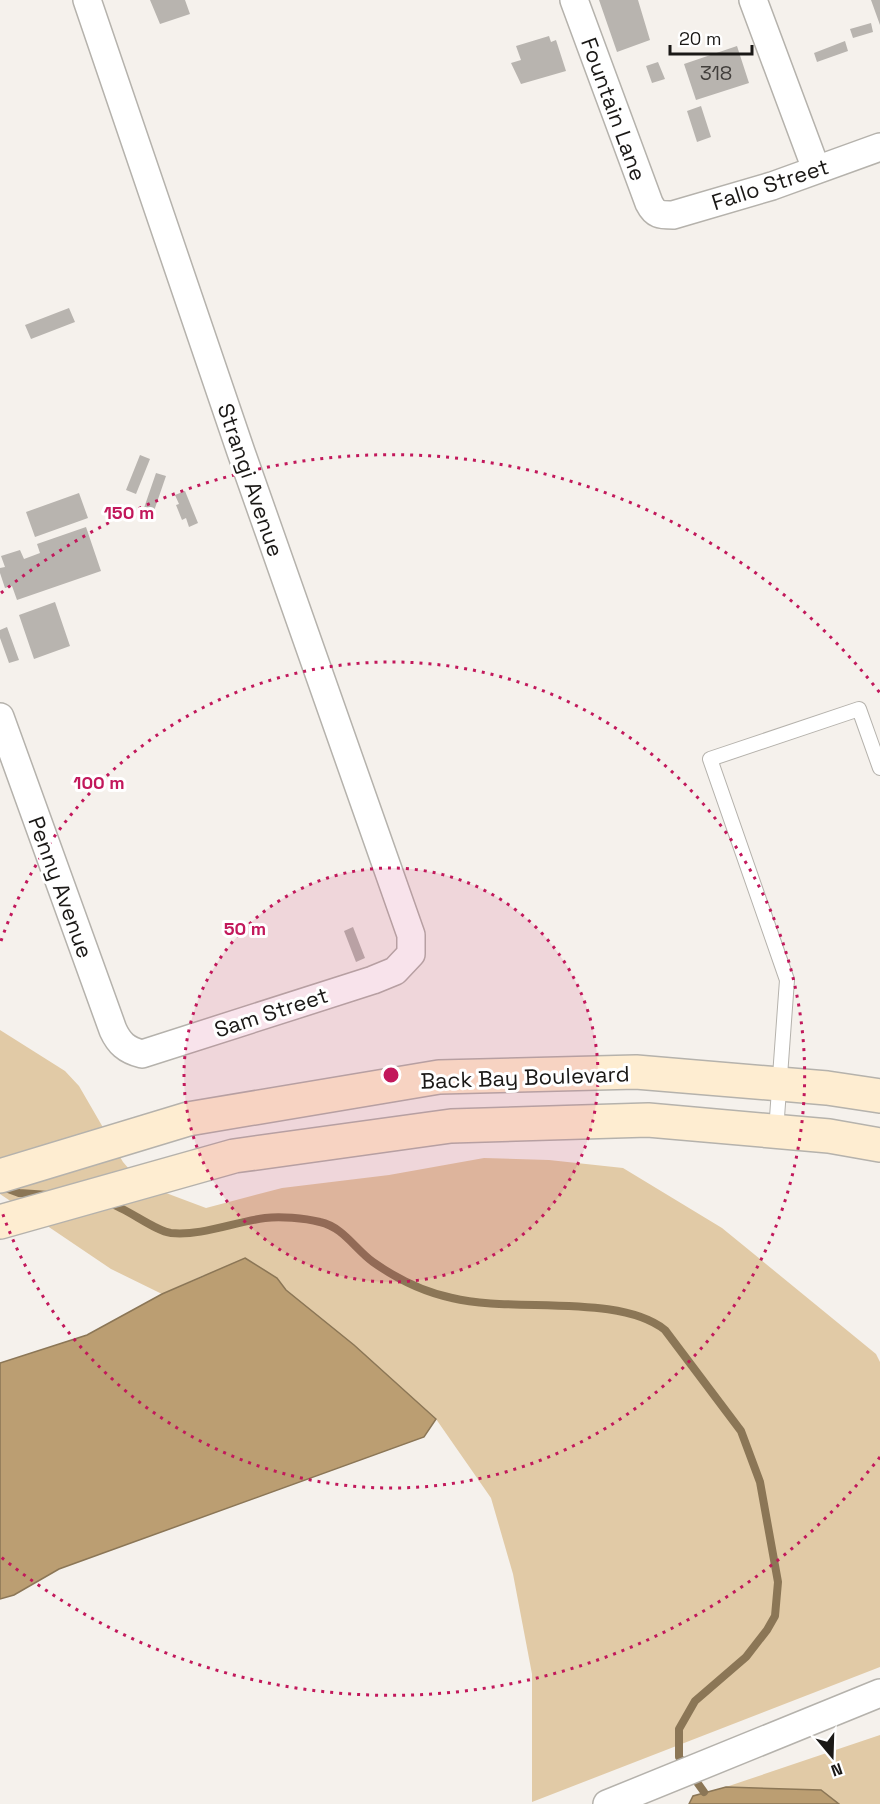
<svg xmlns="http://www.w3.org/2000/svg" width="880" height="1804" font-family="'Space Grotesk',sans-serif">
  <rect width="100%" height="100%" fill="#f5f1ec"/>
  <path fill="#e1caa6" d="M0 1030 65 1071 79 1086 123 1162 142 1184 206 1208 282 1188 389 1175 484 1158 549 1160 623 1168 722 1228 876 1354 880 1362V1667L532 1802V1674L513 1574 491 1498 436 1419 286 1290 277 1278 204 1275 162 1294 111 1269 0 1194Z
    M880 1735V1804H839L821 1790 726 1787Z"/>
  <path fill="#bb9e72" stroke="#8b7656" stroke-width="1.5" d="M245 1258 277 1278 286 1290 354 1345 436 1419 424 1437 59 1569 14 1595 0 1599V1363L87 1335 162 1294Z
    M726 1787 821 1790 839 1804H689L693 1796Z"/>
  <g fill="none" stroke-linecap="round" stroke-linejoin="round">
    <path stroke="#8b7656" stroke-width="8" d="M3 1187 19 1193 49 1195
      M109 1203C128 1209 155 1231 171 1233 202 1236 234 1222 265 1218 280 1216 304 1218 320 1222 343 1227 355 1249 373 1262 397 1279 424 1292 452 1298 512 1313 619 1293 665 1330L741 1431 760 1482 778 1582 775 1616 767 1630 746 1657 695 1701 679 1729V1757L704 1792"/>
  </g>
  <path fill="#b8b4af" d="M150 0H185L190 14 160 24Z
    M599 0H638L650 40 617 52Z
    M871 0H880V25Z
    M871 23 873 32 853 38 850 29Z
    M549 36 551 42 556 40 566 71 521 84 511 63 521 60 516 46Z
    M845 41 848 51 817 62 814 53Z
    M737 46 749 83 696 100 684 64Z
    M658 62 665 79 652 83 646 66Z
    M701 106 711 137 697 142 687 111Z
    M69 308 75 322 31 339 25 325Z
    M140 455 150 459 136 494 126 490Z
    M156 473 166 476 154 511 144 508Z
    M185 491 198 523 189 527 186 518 182 520 176 505 179 504 175 495Z
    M79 493 88 518 35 537 26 512Z
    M86 527 101 571 17 600 12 586 5 588 0 573V568L5 567 1 556 20 550 24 559 40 553 37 544Z
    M55 602 70 646 34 659 19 615Z
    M7 627 19 660 9 663 0 638V630Z
    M353 927 365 958 356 962 344 931Z"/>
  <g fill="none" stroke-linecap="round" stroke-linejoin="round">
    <defs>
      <path id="service" d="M776 1131 787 980 710 759 859 709 880 768"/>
      <path id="minor" d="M574 0 649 203C655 215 660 215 673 215L772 186 880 147
        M753 0 816 169
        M0 717 113 1030C119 1043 126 1050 142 1054L373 980 395 971 411 954V935L241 452 87 0
        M607 1804 880 1693"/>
      <path id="secondary" d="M0 1176 188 1119 439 1077 636 1072 827 1088 880 1096
        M0 1222 234 1156 451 1126 648 1120 829 1136 880 1145"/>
    </defs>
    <use href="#service" stroke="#b5b2ac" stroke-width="16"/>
    <use href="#minor" stroke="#b5b2ac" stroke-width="30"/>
    <use href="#secondary" stroke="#b5b2ac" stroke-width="36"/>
    <use href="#service" stroke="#fff" stroke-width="14"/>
    <use href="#minor" stroke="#fff" stroke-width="27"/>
    <use href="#secondary" stroke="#feedd1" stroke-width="33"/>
  </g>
  <circle cx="391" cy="1075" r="207" fill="#c2185b" fill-opacity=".12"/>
  <g fill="none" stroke="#c2185b" stroke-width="3" stroke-dasharray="3 6">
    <circle cx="391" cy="1075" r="207"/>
    <path d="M1 941A413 413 0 1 1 1 1209"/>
    <path d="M880 1457A620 620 0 0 1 1 1557M1 593A620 620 0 0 1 880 693"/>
  </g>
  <g text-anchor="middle" stroke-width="6" stroke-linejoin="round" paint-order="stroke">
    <g font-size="20" fill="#423f3c">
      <text x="716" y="80">318</text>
    </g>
    <g font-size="22" fill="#1a1816" stroke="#fff">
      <text transform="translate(614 109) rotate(70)" y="8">Fountain Lane</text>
      <text transform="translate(770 184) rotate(-18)" y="8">Fallo Street</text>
      <text transform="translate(251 480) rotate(71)" y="8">Strangi Avenue</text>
      <text transform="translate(61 887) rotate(70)" y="8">Penny Avenue</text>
      <text transform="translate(271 1012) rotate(-18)" y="8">Sam Street</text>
      <text transform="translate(525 1077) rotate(-2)" y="8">Back Bay Boulevard</text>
    </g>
  </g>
  <circle cx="391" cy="1075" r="9" fill="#c2185b" stroke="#fff" stroke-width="3"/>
  <g font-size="18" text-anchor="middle" font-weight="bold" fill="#c2185b" stroke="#fff" stroke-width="6" stroke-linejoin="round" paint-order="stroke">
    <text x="129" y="519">150 m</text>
    <text x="99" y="789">100 m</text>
    <text x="245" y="935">50 m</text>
  </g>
  <g transform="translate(832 1756) rotate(161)" stroke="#ffffff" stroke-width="4.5" paint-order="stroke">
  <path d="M0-4.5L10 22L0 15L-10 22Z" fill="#1a1816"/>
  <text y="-9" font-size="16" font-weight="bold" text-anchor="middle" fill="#1a1816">N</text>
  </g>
  <path d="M670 45v9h82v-9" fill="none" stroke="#1a1816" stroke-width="3"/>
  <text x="679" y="45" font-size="18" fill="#1a1816" stroke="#ffffff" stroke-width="4.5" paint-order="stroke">20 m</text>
</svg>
